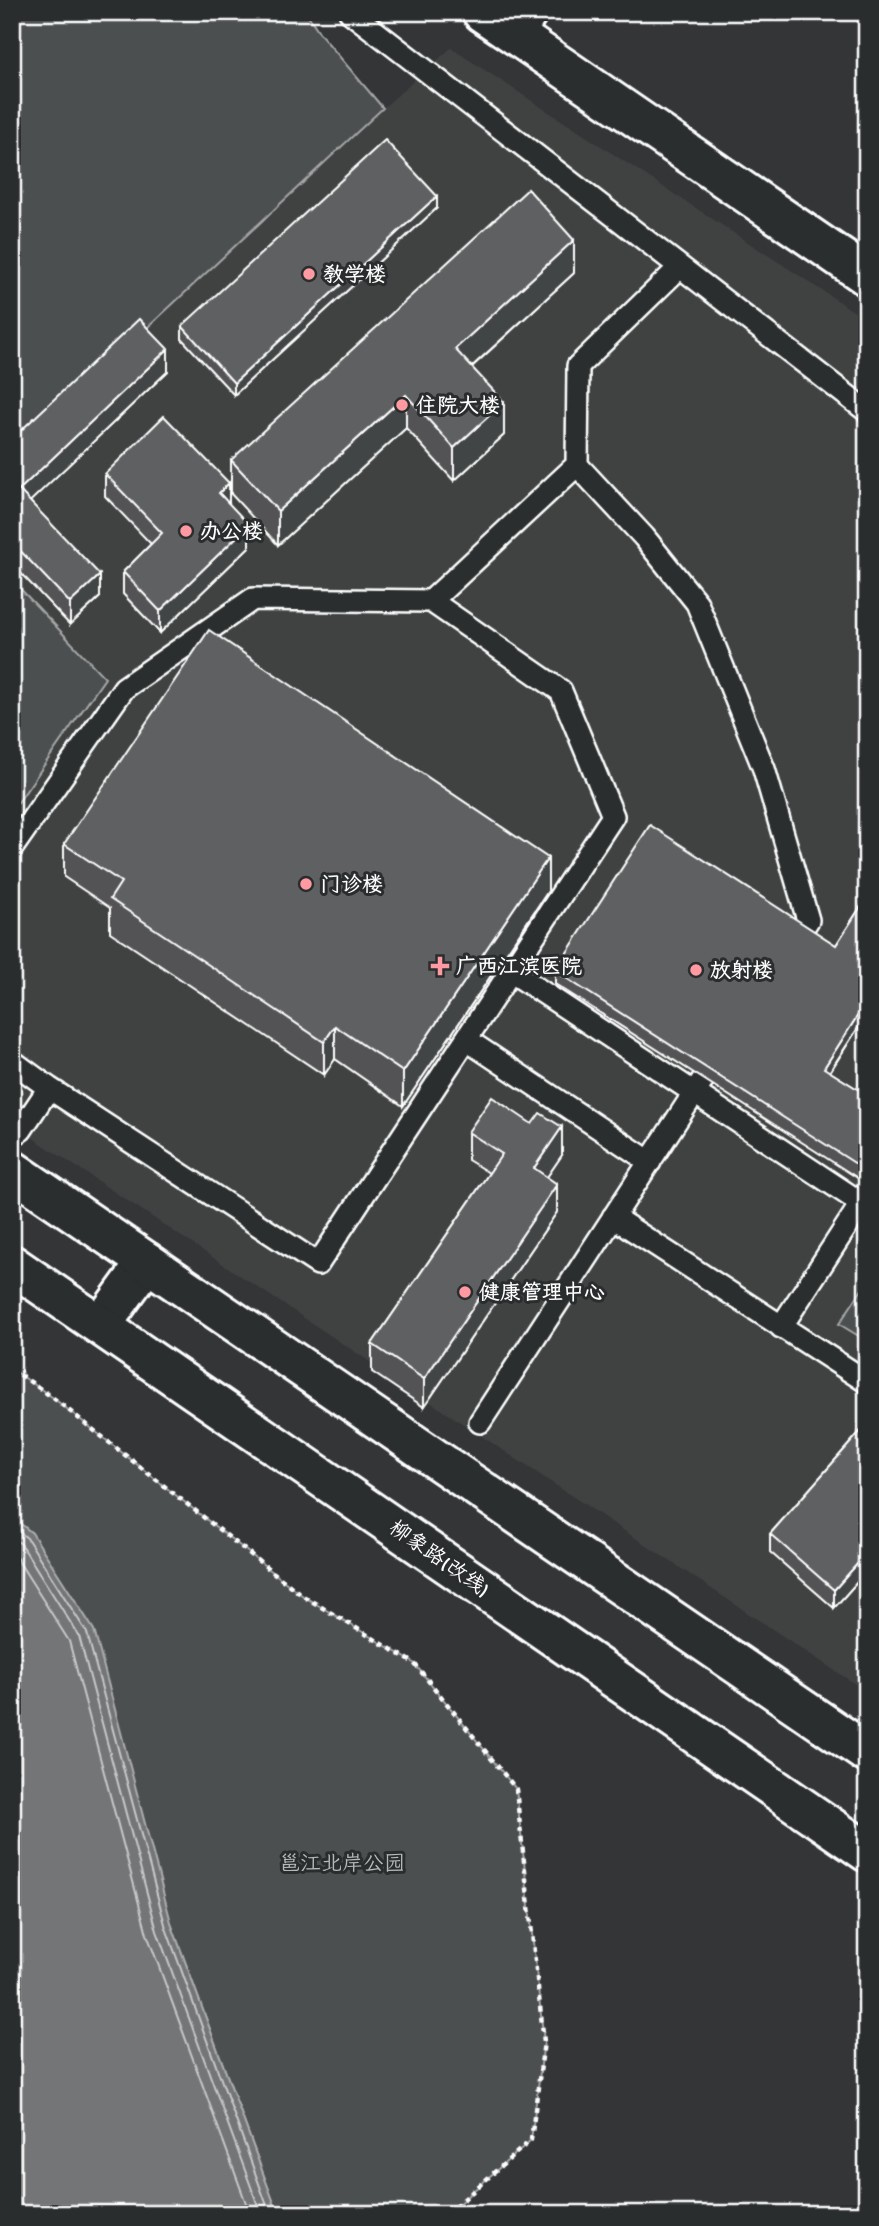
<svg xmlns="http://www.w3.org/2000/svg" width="879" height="2226" font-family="'Gochi Hand','LXGW WenKai TC',sans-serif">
  <rect width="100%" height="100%" fill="#333536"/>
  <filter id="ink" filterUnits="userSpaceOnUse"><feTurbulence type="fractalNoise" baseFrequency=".0143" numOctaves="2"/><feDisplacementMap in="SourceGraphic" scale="14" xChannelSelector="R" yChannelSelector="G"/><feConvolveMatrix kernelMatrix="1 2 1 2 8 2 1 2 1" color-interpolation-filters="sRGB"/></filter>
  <g filter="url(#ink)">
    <path fill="#404243" d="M451 48 867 320V1692L21 1130 12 1122V811L105 678 12 580V454L383 108Z"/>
    <path fill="#4c4f50" stroke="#a6a7a8" stroke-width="2" d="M12 12H306L321 35 383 108 12 454Z
      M12 580 105 678 12 811Z
      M867 1282V1341L839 1324Z
      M12 1369 52 1397 303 1596 414 1663 516 1789 544 2042 531 2140 447 2214H278L172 1926 32 1533 12 1517Z"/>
    <path fill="#737576" stroke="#abacad" stroke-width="2" d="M12 1517 32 1533 94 1630 172 1926 278 2214H12Z"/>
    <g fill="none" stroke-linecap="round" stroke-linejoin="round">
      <path stroke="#c7c8c8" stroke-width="2" d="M12 1526 27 1538 87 1633 166 1928 270 2214
        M12 1537 21 1544 79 1636 157 1931 261 2214
        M12 1551 69 1641 147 1934 250 2214"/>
      <defs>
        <path id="service" d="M350 12 867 411
          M521 39 538 12
          M577 465 644 537 697 603 764 769 808 920 791 946
          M431 601 577 465 578 366 680 267
          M12 848 124 688 253 599 431 601 561 691 613 816 318 1264 49 1088 12 1061
          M512 972 867 1207
          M467 1040 650 1162
          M12 1136 21 1130 49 1088
          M613 1217 867 1382
          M781 1327 861 1204
          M480 1422 719 1055"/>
        <path id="minor" d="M482 12 867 276
          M102 1324 147 1262"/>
        <path id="primary" d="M12 1170 867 1753
          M12 1265 867 1852"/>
      </defs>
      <use href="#service" stroke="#fff" stroke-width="26"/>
      <use href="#minor" stroke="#fff" stroke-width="44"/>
      <use href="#primary" stroke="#fff" stroke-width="44"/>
      <path stroke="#fff" stroke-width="4.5" stroke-dasharray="5 5" stroke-linecap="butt" d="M12 1369 52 1397 303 1596 414 1663 516 1789 544 2042 531 2140 447 2214"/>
      <use href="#service" stroke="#2a2d2e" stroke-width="21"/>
      <use href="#minor" stroke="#2a2d2e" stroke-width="38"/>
      <use href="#primary" stroke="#2a2d2e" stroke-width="38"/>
    </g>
    <path fill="#525354" stroke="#fff" stroke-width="2" d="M437 208 234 395 182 339V326Z
      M574 273 472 367 504 435 454 481 406 428 278 545 231 494V460Z
      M168 371 30 501 100 597 70 625 12 564V439Z
      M105 474 229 504 249 547 160 633 123 594V572L151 544 105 496Z
      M64 844 548 891 403 1106 335 1059 324 1075 110 932V908L64 877Z
      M867 897V1014L830 1072 867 1095V1184L555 984V971L836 945Z
      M468 1132 562 1155 547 1177 557 1212 424 1407 372 1372V1344L489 1173 468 1160Z
      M867 1424V1571L834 1608 770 1552V1534Z"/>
    <path fill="#424445" stroke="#fff" stroke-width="2" d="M437 196V208L234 395V383Z
      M574 240V273L455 382V349Z
      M168 349V371L19 512V490Z
      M406 395V428L278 545V511Z
      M504 402V435L454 481V448Z
      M229 483V505L219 493Z
      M249 525V547L160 633V611Z
      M100 575V597L70 625V603Z
      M548 858V891L403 1106V1072Z
      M867 1001V1014L824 1080V1068Z
      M335 1026V1059L324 1075V1042Z
      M562 1127V1155L534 1196V1168Z
      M557 1184V1212L424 1407V1379Z
      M867 1553V1571L834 1608V1590Z"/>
    <path fill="#5f6162" stroke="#fff" stroke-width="2" d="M385 140 437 196 234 383 182 326Z
      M528 189 574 240 455 349 504 402 454 448 406 395 278 511 231 460Z
      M139 319 168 349 19 490 100 575 70 603 12 542V439Z
      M164 416 229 483 219 493 249 525 160 611 123 572 162 533 105 474Z
      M209 630 548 858 403 1072 335 1026 324 1042 110 899 121 882 64 844Z
      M650 825 836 945 867 897V1001L824 1068 867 1095V1171L555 971Z
      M492 1097 532 1124 540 1113 562 1127 534 1168 557 1184 424 1379 372 1344 502 1154 468 1132Z
      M867 1424V1553L834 1590 770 1534Z"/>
  </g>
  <g fill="#ff9aa2" stroke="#2a2d2e" stroke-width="2.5">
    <circle cx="309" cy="274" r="7"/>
    <circle cx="402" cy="405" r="7"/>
    <circle cx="186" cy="531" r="7"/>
    <circle cx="306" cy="884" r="7"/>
    <path d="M436.5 955.5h7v7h7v7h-7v7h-7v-7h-7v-7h7z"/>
    <circle cx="696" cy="970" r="7"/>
    <circle cx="465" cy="1292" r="7"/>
  </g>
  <g text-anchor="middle" stroke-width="6" stroke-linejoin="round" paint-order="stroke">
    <g font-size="21" font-weight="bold" fill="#fff" stroke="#2a2d2e" text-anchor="start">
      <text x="323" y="281">教学楼</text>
      <text x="416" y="412">住院大楼</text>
      <text x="200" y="538">办公楼</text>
      <text x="320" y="891">门诊楼</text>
      <text x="456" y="973">广西江滨医院</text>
      <text x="710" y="977">放射楼</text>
      <text x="479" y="1299">健康管理中心</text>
    </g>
    <g font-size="21" fill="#fff" stroke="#2a2d2e">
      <text transform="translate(440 1558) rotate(35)" y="7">柳象路(改线)</text>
    </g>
    <g font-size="21" fill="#b7b9b9" stroke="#2a2d2e">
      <text x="342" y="1870">邕江北岸公园</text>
    </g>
  </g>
  <rect width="879" height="2226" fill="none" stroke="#2a2d2e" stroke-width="42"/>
  <rect x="21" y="21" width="837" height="2184" fill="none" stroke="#fff" stroke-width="2.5" filter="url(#ink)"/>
</svg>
